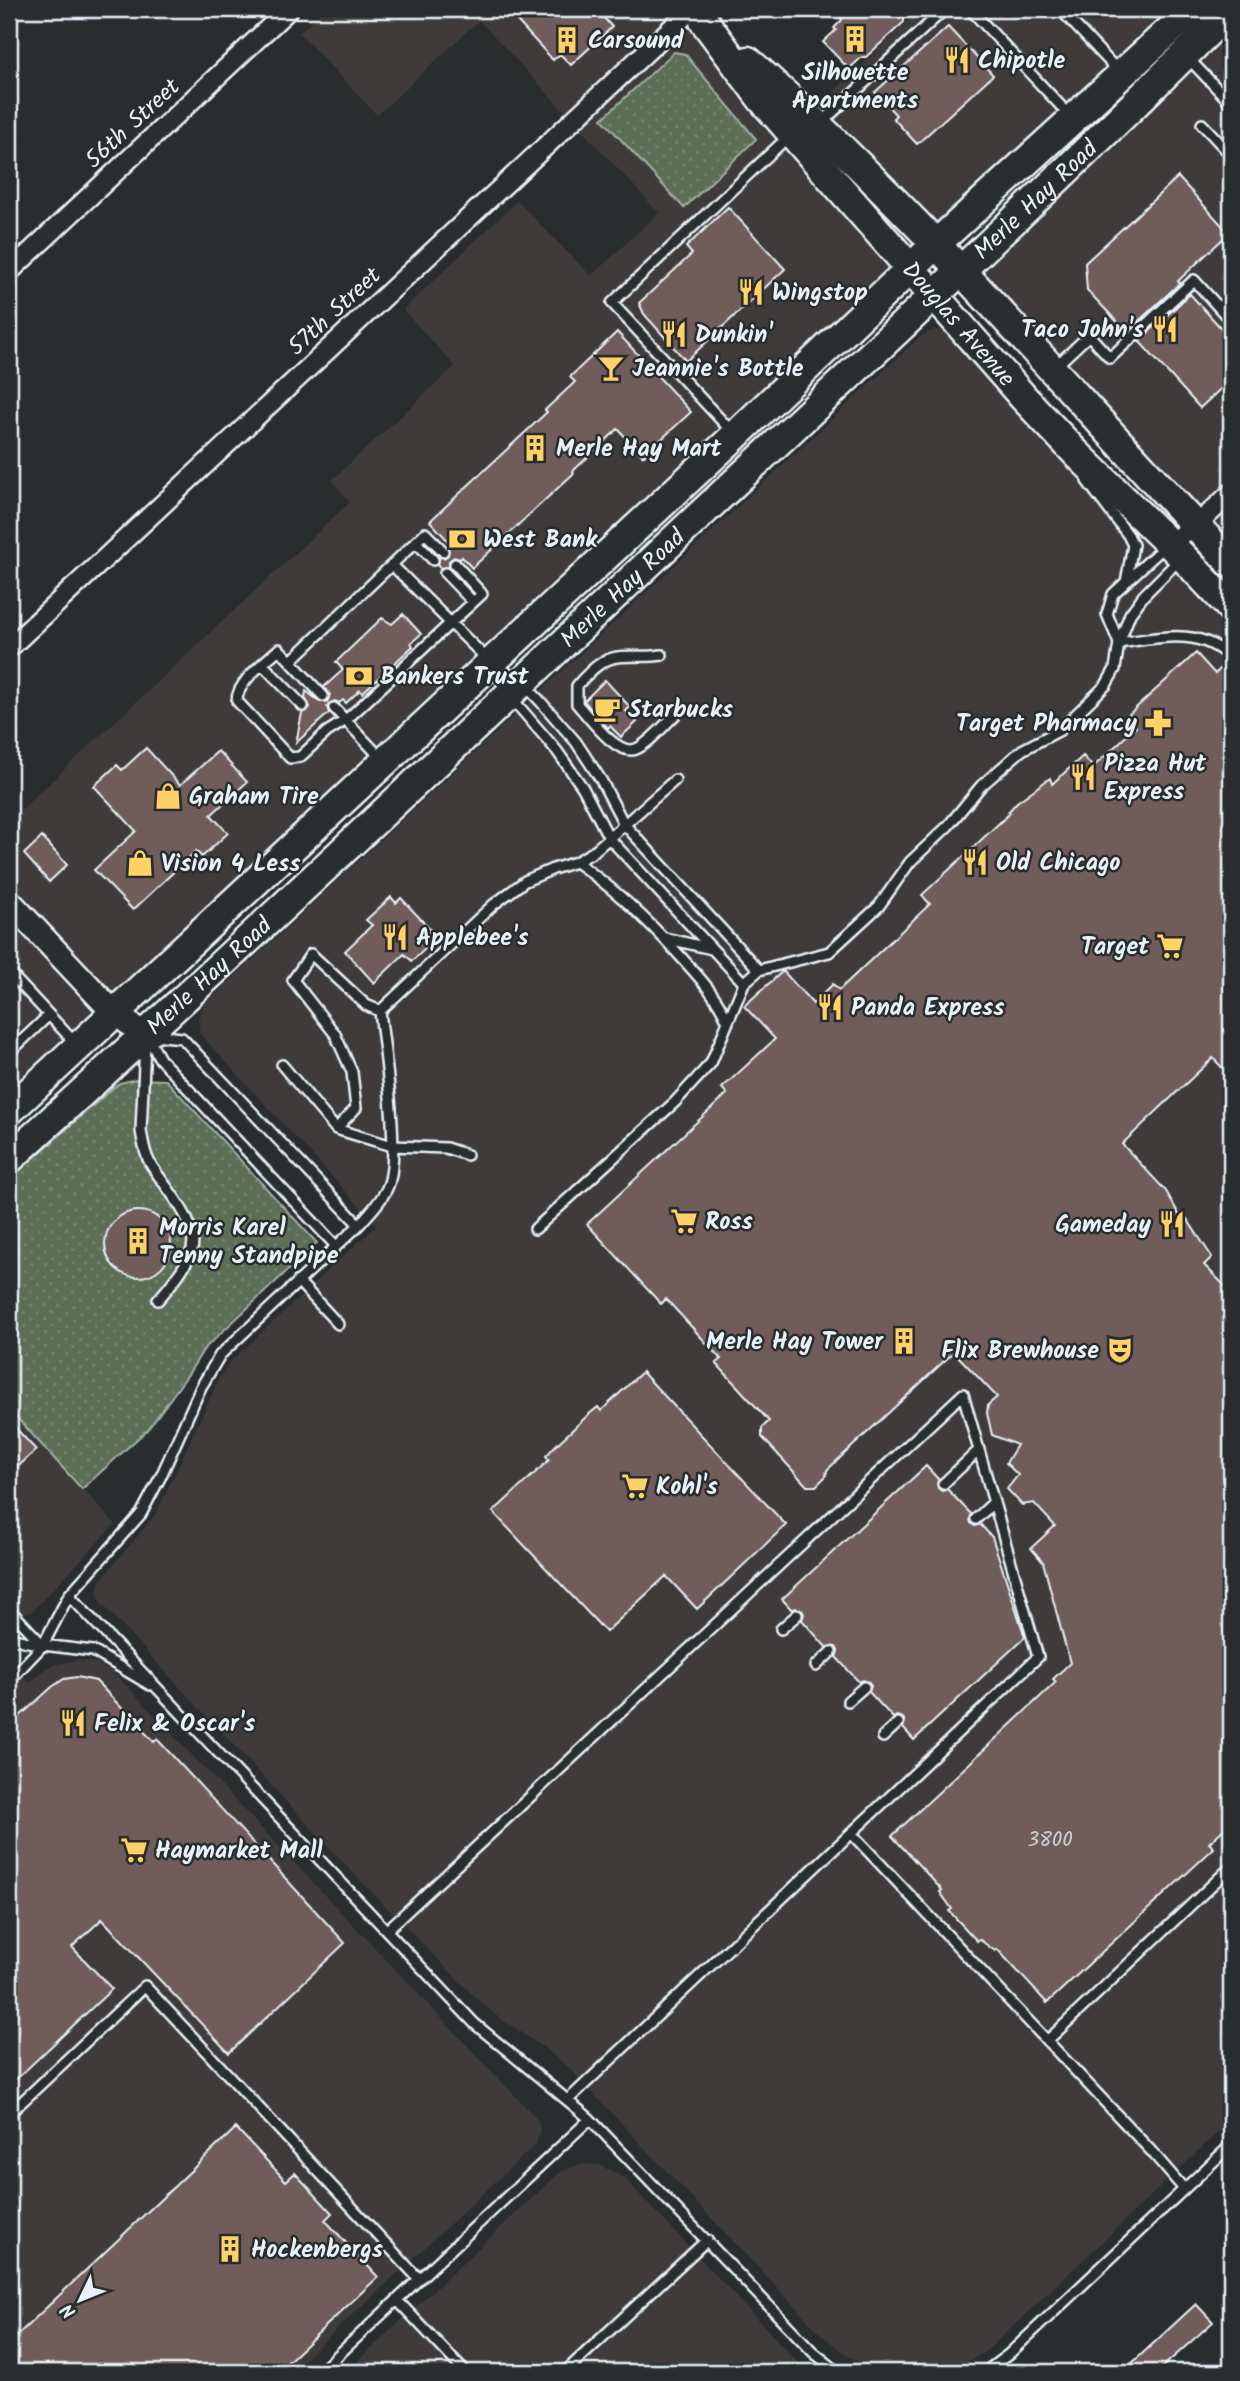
<svg xmlns="http://www.w3.org/2000/svg" width="1240" height="2381" font-family="Kalam,sans-serif">
  <defs>
    <pattern id="green-dots" width="8" height="8" patternUnits="userSpaceOnUse" patternTransform="scale(1.75)"><rect width="8" height="8" fill="#5c6e57"/><path d="M2 2h.1M6 6h.1" fill="none" stroke="#738370" stroke-width="1.8" stroke-linecap="round"/></pattern>
  </defs>
  <rect width="100%" height="100%" fill="#2a2d2e"/>
  <filter id="ink" filterUnits="userSpaceOnUse"><feTurbulence type="fractalNoise" baseFrequency=".0143" numOctaves="2"/><feDisplacementMap in="SourceGraphic" scale="14" xChannelSelector="R" yChannelSelector="G"/><feConvolveMatrix kernelMatrix="1 2 1 2 8 2 1 2 1" color-interpolation-filters="sRGB"/></filter>
  <g filter="url(#ink)">
    <path fill="#3f3b3b" d="M324 9H716L703 21 909 270 9 1111V821L350 502 332 480 455 366 403 310 517 201 591 276 659 213 479 20 377 115 299 33Z
      M921 9H1193L936 244 809 115Z
      M1231 9V563L960 271Z
      M933 330 947 331 952 335 1231 623V2120L993 2345 980 2355 965 2363 936 2372H891L866 2365 851 2358 824 2337 569 2068 544 2048 494 2014 475 1997 356 1876 102 1604 97 1592 100 1581 156 1514 220 1377 230 1362 377 1225 200 1034 198 1019 203 1006 921 336Z
      M9 1409 115 1524 31 1612 24 1614 16 1611 9 1603Z
      M9 1660 30 1683 47 1668 57 1664 78 1660 100 1664 118 1677 536 2118 539 2124 540 2131 536 2144 291 2372H9Z
      M581 2164 600 2165 624 2178 807 2372H346L556 2176 564 2170Z"/>
    <path fill="url(#green-dots)" stroke="#a2b0a8" stroke-width="2" d="M674 52 685 54 756 139 684 208 602 119Z
      M136 1079 166 1080 317 1243 204 1349 189 1373 148 1429 82 1489 9 1409V1180L113 1088 120 1083Z"/>
    <path fill="#6f5c5a" stroke="#e8f1f8" stroke-width="2" d="M506 9H596L612 27 571 65 560 54 553 60Z
      M848 9H914L904 18V22L866 57H862L849 69 823 42 836 30 834 28 842 20 840 16Z
      M948 27 993 75 917 144 893 118 896 115 875 92Z
      M1178 177 1229 233 1178 281 1180 283 1129 330 1127 328 1125 330 1087 290 1085 263Z
      M728 207 785 269 686 361 644 314 639 303 692 254 686 247Z
      M1190 294 1231 339V379L1200 408 1139 341Z
      M617 332 691 412 643 456 618 429 573 471 574 473 472 568 462 557 460 559 454 557 449 561V567L440 568 438 565 439 557 444 558 448 555V546L451 544 430 521 547 412 545 410 575 382 570 377Z
      M403 614 421 634 411 643 413 646 362 693 360 690 346 703 343 700 339 703 335 701 330 703 327 707 329 713 296 743 302 713 307 711 310 707 305 698 306 691 320 702H327L330 695 324 687 343 670 336 662 382 618 392 624Z
      M1196 653 1215 674 1223 666 1231 675V1077L1213 1058 1122 1144 1166 1191 1183 1222 1187 1219 1212 1257 1204 1265 1231 1292V1822L1209 1843 1214 1848 1047 2003 997 1949 995 1951 979 1939 977 1941 949 1911 952 1909 940 1892 942 1890 892 1836 1056 1682 1053 1679 1070 1663 1043 1562 1031 1548 1055 1526 1034 1503 1022 1505 1007 1489 1018 1475 1006 1463 1017 1445 992 1435 987 1413 988 1405 997 1397 954 1352 827 1470 826 1476 816 1486H807L762 1437V1428L769 1421 716 1363 721 1359 666 1299 661 1304 587 1224 727 1094 722 1088 775 1039 744 1006 783 971 813 1004 833 984 839 990 930 904 922 895 1010 813 1008 812 1017 802 1050 778 1052 784 1083 756 1093 767 1136 727 1127 716Z
      M605 680 630 707 626 711 637 722 621 737 610 726 608 728 584 701Z
      M146 748 180 785 218 751 247 782 211 815 228 833 202 857 196 851 133 910 94 870 136 831 94 786 117 765 122 770Z
      M42 837 67 865 49 882 24 854Z
      M391 897 396 903 401 898 431 930 427 933 434 941 412 961 404 954 374 983 345 951 372 925 366 920Z
      M105 1244a33 33 0 1 1 66 0a33 33 0 1 1-66 0Z
      M642 1372 786 1525 697 1609 666 1576 606 1632 493 1512 549 1460 546 1456 555 1446 588 1415 598 1407 601 1411Z
      M9 1421 36 1450 9 1475Z
      M926 1466 938 1479V1488L942 1491 947 1489 971 1514V1523L975 1526 980 1524 992 1537 1025 1637 914 1740 903 1728 905 1722 903 1718 897 1716 893 1718 869 1692 871 1686 869 1682 863 1680 859 1682 836 1657 838 1651 836 1647H826L802 1620 804 1614 802 1610 796 1608 792 1610 782 1599Z
      M77 1677 96 1681 154 1742 157 1739 345 1943 229 2053 102 1919 72 1947 112 1989 9 2086V1726L52 1687 64 1679Z
      M236 2128 286 2181 295 2173 332 2213 325 2220 378 2277 277 2372H9V2343Z
      M1196 2304 1213 2322 1157 2372H1139L1131 2364Z"/>
    <g fill="none" stroke-linecap="round" stroke-linejoin="round">
      <defs>
        <path id="service" d="M970 9 1072 118
          M1060 9 1120 73
          M1188 58 1228 100
          M820 124 945 9
          M1202 124 1231 155
          M1056 366 1089 335 1110 358 1194 280 1231 321
          M734 434 612 303 790 135
          M1087 481 1128 535 1133 545 1126 582
          M416 542 433 560
          M392 565 491 663 523 683 541 702 576 742 601 780 624 824 759 970
          M445 573 473 602
          M1119 643 1107 614 1113 594 1166 545
          M1119 643C1158 638 1201 626 1231 659
          M662 655C634 660 616 648 592 670 587 675 581 680 577 686V704C589 717 617 757 636 749 649 744 667 722 678 712
          M291 661 425 533 443 551
          M263 665 303 706
          M494 667 509 695 557 751 583 788 609 838 744 983
          M323 696 279 649C266 661 236 683 237 701L290 758 300 757 327 732 346 720 482 594 455 564
          M334 708 383 760
          M576 862C615 889 649 921 681 957 700 978 717 996 728 1022
          M665 938 712 949
          M9 972 77 1045
          M380 1011 493 905 525 881 553 869 576 862 593 852 675 780
          M154 1035 182 1038 359 1225
          M147 1036 160 1059 336 1246
          M145 1043 141 1131C143 1141 144 1153 150 1163 163 1186 204 1225 190 1255 183 1271 169 1287 158 1300
          M9 1053 49 1015
          M282 1065 336 1129 356 1108 352 1072 335 1034 293 980 311 954 366 1005 380 1011
          M336 1129 392 1146 446 1148 467 1155
          M535 1229 675 1102 711 1063 744 983 759 970 829 952 879 906 910 862 948 826 981 786 1022 750 1060 730 1106 685 1115 669 1119 643 1130 614 1144 595 1179 560
          M298 1281 338 1324
          M943 1484 979 1450
          M976 1519 994 1502
          M69 1595 475 2024 590 2119 813 2352 838 2372
          M9 1609 43 1645
          M781 1629 797 1615
          M9 1638 43 1645 93 1651 150 1685
          M816 1666 831 1652
          M9 1681 43 1645 69 1595 141 1514 161 1476 201 1387 220 1355 359 1225C369 1213 382 1201 388 1186 401 1154 384 1050 380 1011
          M848 1701 864 1687
          M883 1737 898 1723
          M851 1833 1153 2153 1184 2189
          M387 1930 963 1394 1038 1657 568 2100
          M1047 2041 1231 1867
          M9 2114 145 1986 419 2279
          M397 2300 465 2372
          M320 2372 590 2119
          M565 2372 707 2240
          M985 2372 1009 2354 1231 2145"/>
        <path id="minor" d="M9 272 289 9
          M1169 543 1197 525 1231 493
          M9 648 692 9
          M1230 2372 1231 2371"/>
        <path id="tertiary" d="M9 901 114 1013 146 1035"/>
        <g id="primary">
          <path id="s1" d="M704 21 761 98 1024 398 1075 452 1183 557 1231 608"/>
          <path d="M748 61C922 215 1071 395 1231 563"/>
          <path d="M9 1111 736 435 936 244 1193 9"/>
          <path id="s2" d="M9 1159C242 948 470 731 700 515 878 348 1058 182 1231 9"/>
        </g>
      </defs>
      <use href="#service" stroke="#e8f1f8" stroke-width="14"/>
      <use href="#minor" stroke="#e8f1f8" stroke-width="23"/>
      <use href="#tertiary" stroke="#e8f1f8" stroke-width="28"/>
      <use href="#primary" stroke="#e8f1f8" stroke-width="33"/>
      <use href="#service" stroke="#2a2d2e" stroke-width="9"/>
      <use href="#minor" stroke="#2a2d2e" stroke-width="18"/>
      <use href="#tertiary" stroke="#2a2d2e" stroke-width="23"/>
      <use href="#primary" stroke="#2a2d2e" stroke-width="28"/>
    </g>
  </g>
  <defs>
    <symbol id="building-bare" viewBox="-9 -9 18 18"><path d="M-4-6H4V6H1V3H-1V6H-4ZM-2.5-4.3h1.7v1.8h-1.7ZM.8-4.3h1.7v1.8H.8ZM-2.5-1h1.7V.8h-1.7ZM.8-1h1.7V.8H.8Z" fill="#ffd166" stroke="#2a2d2e" stroke-width="2.5" paint-order="stroke"/></symbol>
    <symbol id="restaurant-bare" viewBox="-9 -9 18 18"><path d="M-5-6h1v4h1v-4h1v4h1v-4h1v5L-1.5 .5V6h-2V.5L-5-1ZM5-6V6H3V1.5H1.5Q1.5-4 5-6Z" fill="#ffd166" stroke="#2a2d2e" stroke-width="2.5" paint-order="stroke"/></symbol>
    <symbol id="bar-bare" viewBox="-9 -9 18 18"><path d="M-6-5H6L.8 .8V4.5H3.5V6h-7V4.5H-.8V.8Z" fill="#ffd166" stroke="#2a2d2e" stroke-width="2.5" paint-order="stroke"/></symbol>
    <symbol id="bank-bare" viewBox="-9 -9 18 18"><path d="M-6-4H6V4H-6ZM0-2.3a2.3 2.3 0 1 0 0 4.6a2.3 2.3 0 1 0 0-4.6Z" fill="#ffd166" stroke="#2a2d2e" stroke-width="2.5" paint-order="stroke"/></symbol>
    <symbol id="cafe-bare" viewBox="-9 -9 18 18"><path d="M-5.5-4.5H6V0H3Q3 3.5 0 3.5H-2.5Q-5.5 3.5-5.5 0ZM3-3.2v2h1.7v-2ZM-6 4.5H4V6H-6Z" fill="#ffd166" stroke="#2a2d2e" stroke-width="2.5" paint-order="stroke"/></symbol>
    <symbol id="pharmacy-bare" viewBox="-9 -9 18 18"><path d="M-2-6h4v4h4v4h-4v4h-4v-4h-4v-4h4Z" fill="#ffd166" stroke="#2a2d2e" stroke-width="2.5" paint-order="stroke"/></symbol>
    <symbol id="shop-bare" viewBox="-9 -9 18 18"><path d="M-5-2.5h2.3a2.7 3.5 0 0 1 5.4 0H5L5.5 6h-11ZM-1.5-2.5h3a1.5 2.3 0 0 0-3 0Z" fill="#ffd166" stroke="#2a2d2e" stroke-width="2.5" paint-order="stroke"/></symbol>
    <symbol id="supermarket-bare" viewBox="-9 -9 18 18"><path d="M-6-5.5h2.5l.6 2H6L4.5 2H-2.5L-4.4-4H-6ZM-1.5 3.2a1.3 1.3 0 1 0 .1 0ZM3 3.2a1.3 1.3 0 1 0 .1 0Z" fill="#ffd166" stroke="#2a2d2e" stroke-width="2.5" paint-order="stroke"/></symbol>
    <symbol id="theatre-bare" viewBox="-9 -9 18 18"><path d="M-5-5.5Q0-4 5-5.5V0Q5 5 0 6Q-5 5-5 0ZM-3.3-2.5H-1v1.5H-3.3ZM1-2.5H3.3v1.5H1ZM-2.8 1Q0 5.5 2.8 1Z" fill="#ffd166" stroke="#2a2d2e" stroke-width="2.5" paint-order="stroke"/></symbol>
  </defs>
  <g fill-rule="evenodd">
    <use href="#building-bare" x="836" y="20" width="38" height="38"/>
    <use href="#building-bare" x="548" y="21" width="38" height="38"/>
    <use href="#restaurant-bare" x="938" y="41" width="38" height="38"/>
    <use href="#restaurant-bare" x="732" y="273" width="38" height="38"/>
    <use href="#restaurant-bare" x="1146" y="310" width="38" height="38"/>
    <use href="#restaurant-bare" x="655" y="315" width="38" height="38"/>
    <use href="#bar-bare" x="592" y="349" width="38" height="38"/>
    <use href="#building-bare" x="516" y="429" width="38" height="38"/>
    <use href="#bank-bare" x="443" y="520" width="38" height="38"/>
    <use href="#bank-bare" x="340" y="657" width="38" height="38"/>
    <use href="#cafe-bare" x="588" y="690" width="38" height="38"/>
    <use href="#pharmacy-bare" x="1139" y="704" width="38" height="38"/>
    <use href="#restaurant-bare" x="1064" y="758" width="38" height="38"/>
    <use href="#shop-bare" x="149" y="777" width="38" height="38"/>
    <use href="#restaurant-bare" x="956" y="843" width="38" height="38"/>
    <use href="#shop-bare" x="121" y="844" width="38" height="38"/>
    <use href="#restaurant-bare" x="376" y="918" width="38" height="38"/>
    <use href="#supermarket-bare" x="1151" y="927" width="38" height="38"/>
    <use href="#restaurant-bare" x="811" y="988" width="38" height="38"/>
    <use href="#supermarket-bare" x="665" y="1202" width="38" height="38"/>
    <use href="#restaurant-bare" x="1153" y="1205" width="38" height="38"/>
    <use href="#building-bare" x="119" y="1222" width="38" height="38"/>
    <use href="#building-bare" x="885" y="1322" width="38" height="38"/>
    <use href="#theatre-bare" x="1101" y="1331" width="38" height="38"/>
    <use href="#supermarket-bare" x="616" y="1467" width="38" height="38"/>
    <use href="#restaurant-bare" x="54" y="1704" width="38" height="38"/>
    <use href="#supermarket-bare" x="115" y="1831" width="38" height="38"/>
    <use href="#building-bare" x="211" y="2230" width="38" height="38"/>
  </g>
  <g text-anchor="middle" stroke-width="5" stroke-linejoin="round" paint-order="stroke">
    <g font-size="21" fill="#caccd0">
      <text x="1050" y="1846">3800</text>
    </g>
    <g font-size="24" font-weight="bold" fill="#e8f1f8" stroke="#2a2d2e" text-anchor="start">
      <text x="588" y="48">Carsound</text>
      <text x="978" y="68">Chipotle</text>
      <text x="855" y="80" text-anchor="middle">Silhouette<tspan x="855" dy="28">Apartments</tspan></text>
      <text x="772" y="300">Wingstop</text>
      <text x="1144" y="337" text-anchor="end">Taco John's</text>
      <text x="695" y="342">Dunkin'</text>
      <text x="632" y="376">Jeannie's Bottle</text>
      <text x="556" y="456">Merle Hay Mart</text>
      <text x="483" y="547">West Bank</text>
      <text x="380" y="684">Bankers Trust</text>
      <text x="628" y="717">Starbucks</text>
      <text x="1137" y="731" text-anchor="end">Target Pharmacy</text>
      <text x="1104" y="771">Pizza Hut<tspan x="1104" dy="28">Express</tspan></text>
      <text x="189" y="804">Graham Tire</text>
      <text x="996" y="870">Old Chicago</text>
      <text x="161" y="871">Vision 4 Less</text>
      <text x="416" y="945">Applebee's</text>
      <text x="1149" y="954" text-anchor="end">Target</text>
      <text x="851" y="1015">Panda Express</text>
      <text x="705" y="1229">Ross</text>
      <text x="1151" y="1232" text-anchor="end">Gameday</text>
      <text x="159" y="1235">Morris Karel<tspan x="159" dy="28">Tenny Standpipe</tspan></text>
      <text x="883" y="1349" text-anchor="end">Merle Hay Tower</text>
      <text x="1099" y="1358" text-anchor="end">Flix Brewhouse</text>
      <text x="656" y="1494">Kohl's</text>
      <text x="94" y="1731">Felix &amp; Oscar's</text>
      <text x="155" y="1858">Haymarket Mall</text>
      <text x="251" y="2257">Hockenbergs</text>
    </g>
    <g font-size="24" fill="#e8f1f8" stroke="#2a2d2e">
      <text transform="translate(132 123) rotate(-43)" y="8">56th Street</text>
      <text dy="8" stroke="none"><textPath href="#s2" startOffset="1405">Merle Hay Road</textPath></text>
      <text transform="translate(334 311) rotate(-43)" y="8">57th Street</text>
      <text dy="8" stroke="none"><textPath href="#s1" startOffset="396">Douglas Avenue</textPath></text>
      <text dy="8" stroke="none"><textPath href="#s2" startOffset="838">Merle Hay Road</textPath></text>
      <text dy="8" stroke="none"><textPath href="#s2" startOffset="271">Merle Hay Road</textPath></text>
    </g>
  </g>
  <rect width="1240" height="2381" fill="none" stroke="#2a2d2e" stroke-width="35"/>
  <rect x="18" y="18" width="1205" height="2346" fill="none" stroke="#e8f1f8" stroke-width="2.5" filter="url(#ink)"/>
  <g transform="translate(80 2300) rotate(227)" stroke="#2a2d2e" stroke-width="5" paint-order="stroke">
  <path d="M0-5L12 26L0 18L-12 26Z" fill="#e8f1f8"/>
  <text y="-10" font-size="19" font-weight="bold" text-anchor="middle" fill="#e8f1f8">N</text>
  </g>
</svg>
